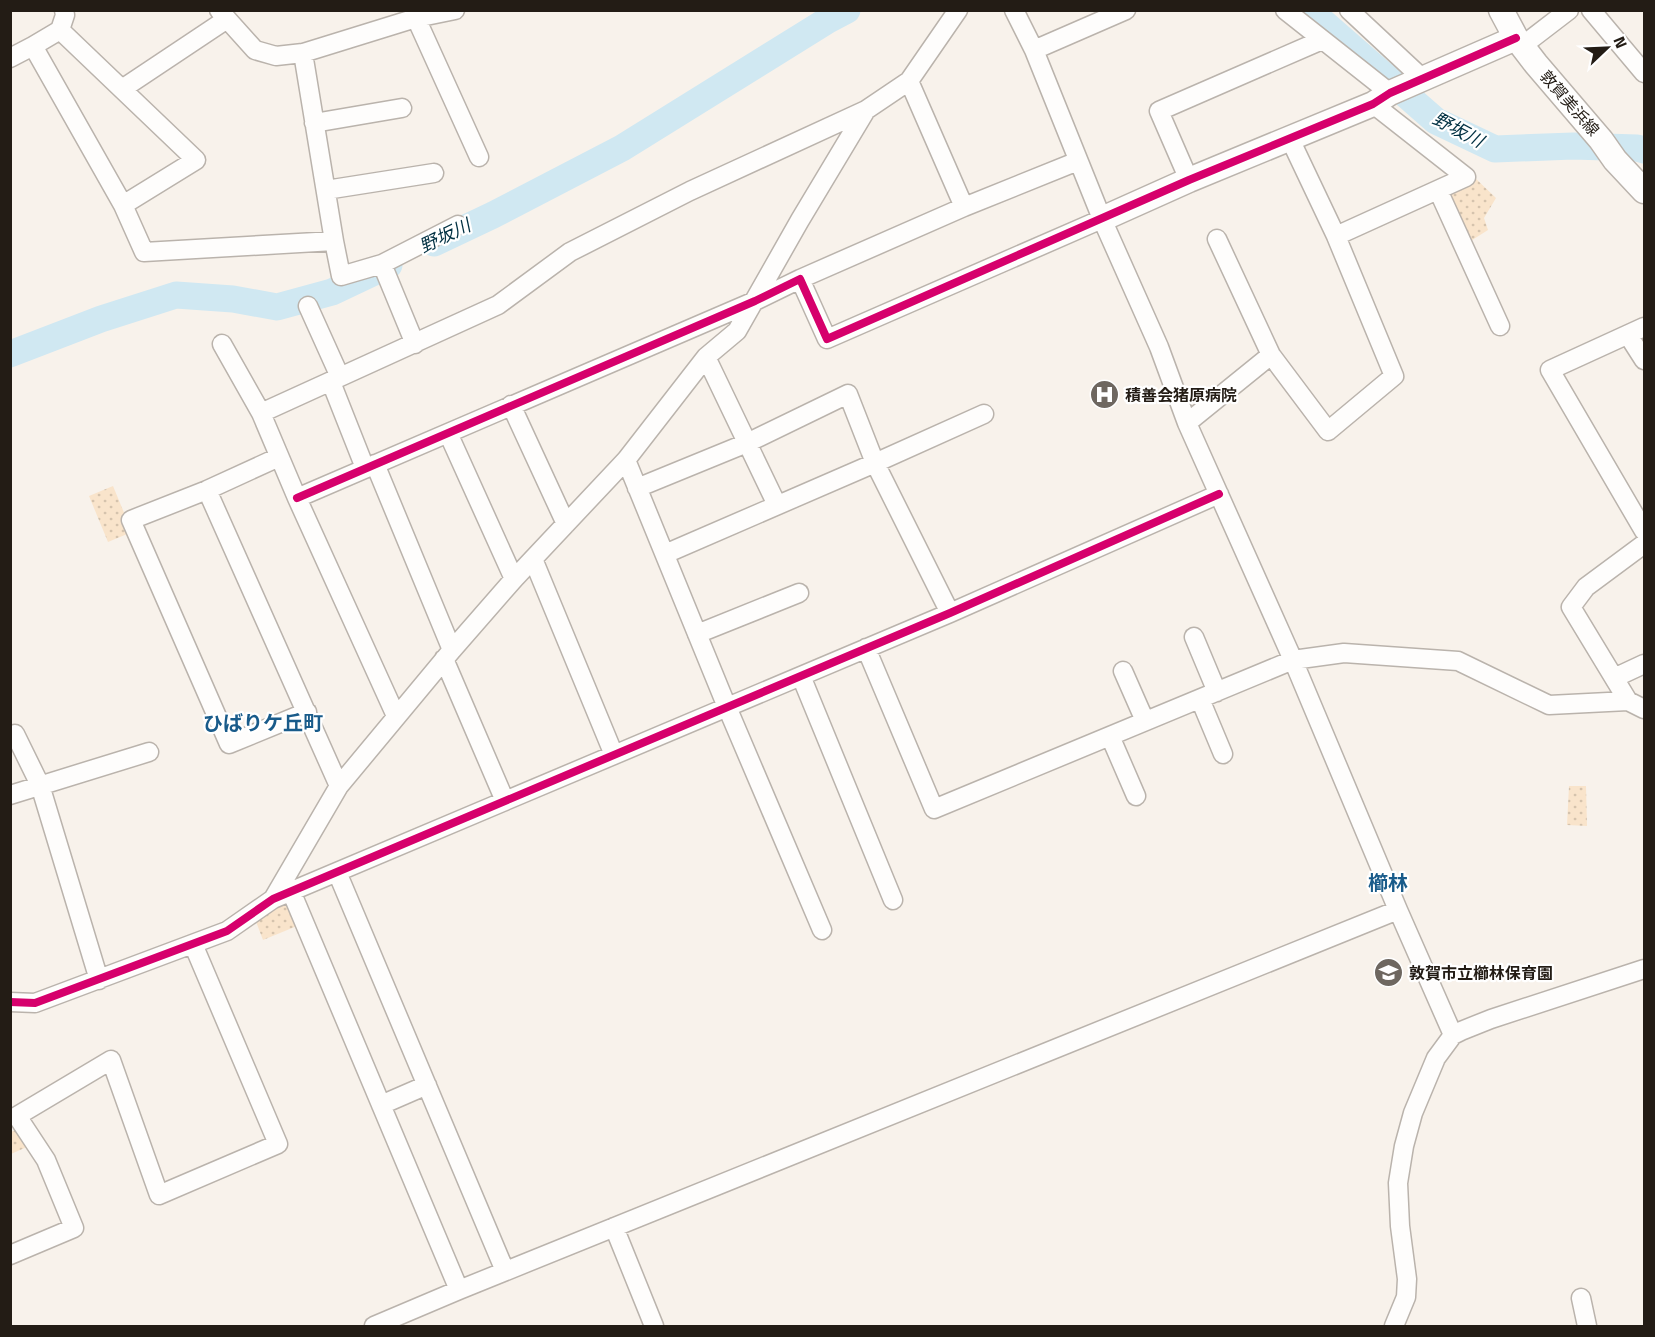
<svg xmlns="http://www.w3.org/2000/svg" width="1655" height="1337" font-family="'Titillium Web','Noto Sans JP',sans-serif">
  <defs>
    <pattern id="green-dots" width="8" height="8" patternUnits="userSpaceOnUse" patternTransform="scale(1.5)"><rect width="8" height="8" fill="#f9e4cb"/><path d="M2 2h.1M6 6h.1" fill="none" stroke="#d5c3ad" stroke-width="1.8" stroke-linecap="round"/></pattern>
  </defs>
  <rect width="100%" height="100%" fill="#f8f2eb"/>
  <path fill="url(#green-dots)" d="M1473 176 1496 198 1484 218 1488 230 1469 242 1448 196 1450 187Z
    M113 486 132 532 108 542 89 496Z
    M1569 786H1586L1587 826 1567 825Z
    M286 901 297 926 263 940 255 919Z
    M17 1129 29 1146 11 1154V1132Z"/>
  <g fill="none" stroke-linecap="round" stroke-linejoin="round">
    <path stroke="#d0e8f2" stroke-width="27" d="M1309 10 1436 121 1495 149 1573 146 1637 148 1644 150
      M434 243 493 215 622 148 828 20 847 10
      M10 354 101 319 176 295 233 299 277 307 332 292 389 265"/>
    <defs>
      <path id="street" d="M219 10 255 50 276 56 303 53 416 18 455 10
        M1014 10 1034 50 1102 219 1159 347 1187 423 1293 660 1398 910 1453 1035
        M1285 10 1390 93
        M1349 10 1423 79
        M1591 10 1644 73
        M416 18 479 157
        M60 30 65 15 64 10
        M33 46 60 30 196 160 123 205
        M1522 46 1569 10
        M1034 50 1126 10
        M10 58 33 46 123 205 144 252 334 241 303 53
        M909 81 964 207 1078 161
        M122 89 227 19
        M314 123 402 108
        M1189 180 1159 111 1322 40
        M326 190 434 173
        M1438 190 1500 326
        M1336 236 1466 177 1373 104
        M1217 239 1271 355 1328 431 1394 376 1336 236 1290 139
        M334 241 341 276 382 264 458 225
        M382 264 415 344
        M800 279 964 207
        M308 306 340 377
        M1644 327 1550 370 1644 531
        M1628 335 1644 360
        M222 344 261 413 297 498 396 716
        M706 357 777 505
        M331 382 365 468
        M511 405 566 524
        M261 413 498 305 570 252 690 191 866 110 909 81 958 10
        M1187 423 1271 355
        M448 433 514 579
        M279 457 207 490 131 520 229 744 307 712
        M626 460 727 707 822 930
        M375 464 452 650
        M637 488 747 443 848 394 875 463 950 613
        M207 490 339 786
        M297 498 755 301 800 279 827 339 1102 219
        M665 554 875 463 984 414
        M533 559 614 755
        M697 634 799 593
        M1194 637 1217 692
        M866 648 934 809 1293 660 1344 653 1458 661 1549 705 1628 701 1644 709
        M444 659 505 801
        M1123 671 1145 721
        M801 676 893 900
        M1614 678 1644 664
        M1200 699 1223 754
        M1628 701 1571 607 1586 587 1644 544
        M15 734 40 785 99 980
        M1110 736 1136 796
        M10 795 149 752
        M337 872 505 1271
        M291 891 459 1290
        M273 899 339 786 452 650 514 579 626 460 706 357 737 331 800 220 866 110
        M10 1002 35 1003 227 931 273 899 950 613 1219 494
        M381 1105 427 1085
        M614 1227 654 1326
        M10 1255 74 1228 46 1160 17 1116 111 1060 159 1195 278 1144 193 944
        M1581 1298 1587 1326
        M374 1326 459 1290 1398 910
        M1394 1326 1406 1297 1407 1279 1400 1226 1398 1183 1404 1146 1413 1113 1436 1058 1453 1035 1461 1031 1491 1019 1644 969"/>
      <path id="secondary" d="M1501 10 1516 38 1536 64 1601 140 1615 160 1644 191
        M1102 219 1189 180 1373 104 1390 93 1516 38"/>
    </defs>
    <use href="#street" stroke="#bab3ac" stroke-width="21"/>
    <use href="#secondary" stroke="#bab3ac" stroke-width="27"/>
    <use href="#street" stroke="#fefdfc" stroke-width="18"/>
    <use href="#secondary" stroke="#fefdfc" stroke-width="24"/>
    <defs>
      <path id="cycleway" d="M297 498 755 301 800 279 827 339 1189 180 1373 104 1390 93 1516 38
        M10 1002 35 1003 227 931 273 899 950 613 1219 494"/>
    </defs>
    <use href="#cycleway" stroke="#fff" stroke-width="11"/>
    <use href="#cycleway" stroke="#d6006c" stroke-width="8"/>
  </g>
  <defs>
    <symbol id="hospital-disc" viewBox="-11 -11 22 22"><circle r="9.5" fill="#6e6760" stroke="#fff"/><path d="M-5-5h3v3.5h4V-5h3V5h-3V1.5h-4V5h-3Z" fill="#fff"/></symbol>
    <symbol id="school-disc" viewBox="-11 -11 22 22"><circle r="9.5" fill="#6e6760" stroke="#fff"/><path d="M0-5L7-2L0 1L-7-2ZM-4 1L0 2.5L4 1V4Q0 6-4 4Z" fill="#fff"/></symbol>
  </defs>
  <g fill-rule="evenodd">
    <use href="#hospital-disc" x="1088" y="378" width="33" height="33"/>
    <use href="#school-disc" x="1372" y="956" width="33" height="33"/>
  </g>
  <g text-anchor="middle" stroke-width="4.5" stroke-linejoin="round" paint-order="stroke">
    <g font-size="16" fill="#231c15" stroke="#fff">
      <text transform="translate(1570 103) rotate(49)" y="6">敦賀美浜線</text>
    </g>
    <g font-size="16" font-weight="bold" fill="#231c15" stroke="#fff" text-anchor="start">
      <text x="1125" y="401">積善会猪原病院</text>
      <text x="1409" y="979">敦賀市立櫛林保育園</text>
    </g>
    <g font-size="18" font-style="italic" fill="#003042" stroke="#fff">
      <text transform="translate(1458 130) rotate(28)" y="6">野坂川</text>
      <text transform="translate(445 236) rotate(-26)" y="6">野坂川</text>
    </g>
    <g font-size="20" font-weight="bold" fill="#195b8a" stroke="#fff">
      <text x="263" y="730">ひばりケ丘町</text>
      <text x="1388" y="890">櫛林</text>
    </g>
  </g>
  <rect width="1655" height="1337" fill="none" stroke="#231c15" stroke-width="24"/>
  <g transform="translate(1607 48) rotate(67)" stroke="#ffffff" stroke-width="4.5" paint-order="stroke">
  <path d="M0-4.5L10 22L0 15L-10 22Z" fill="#231c15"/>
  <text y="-9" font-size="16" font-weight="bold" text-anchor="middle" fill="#231c15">N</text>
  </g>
</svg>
